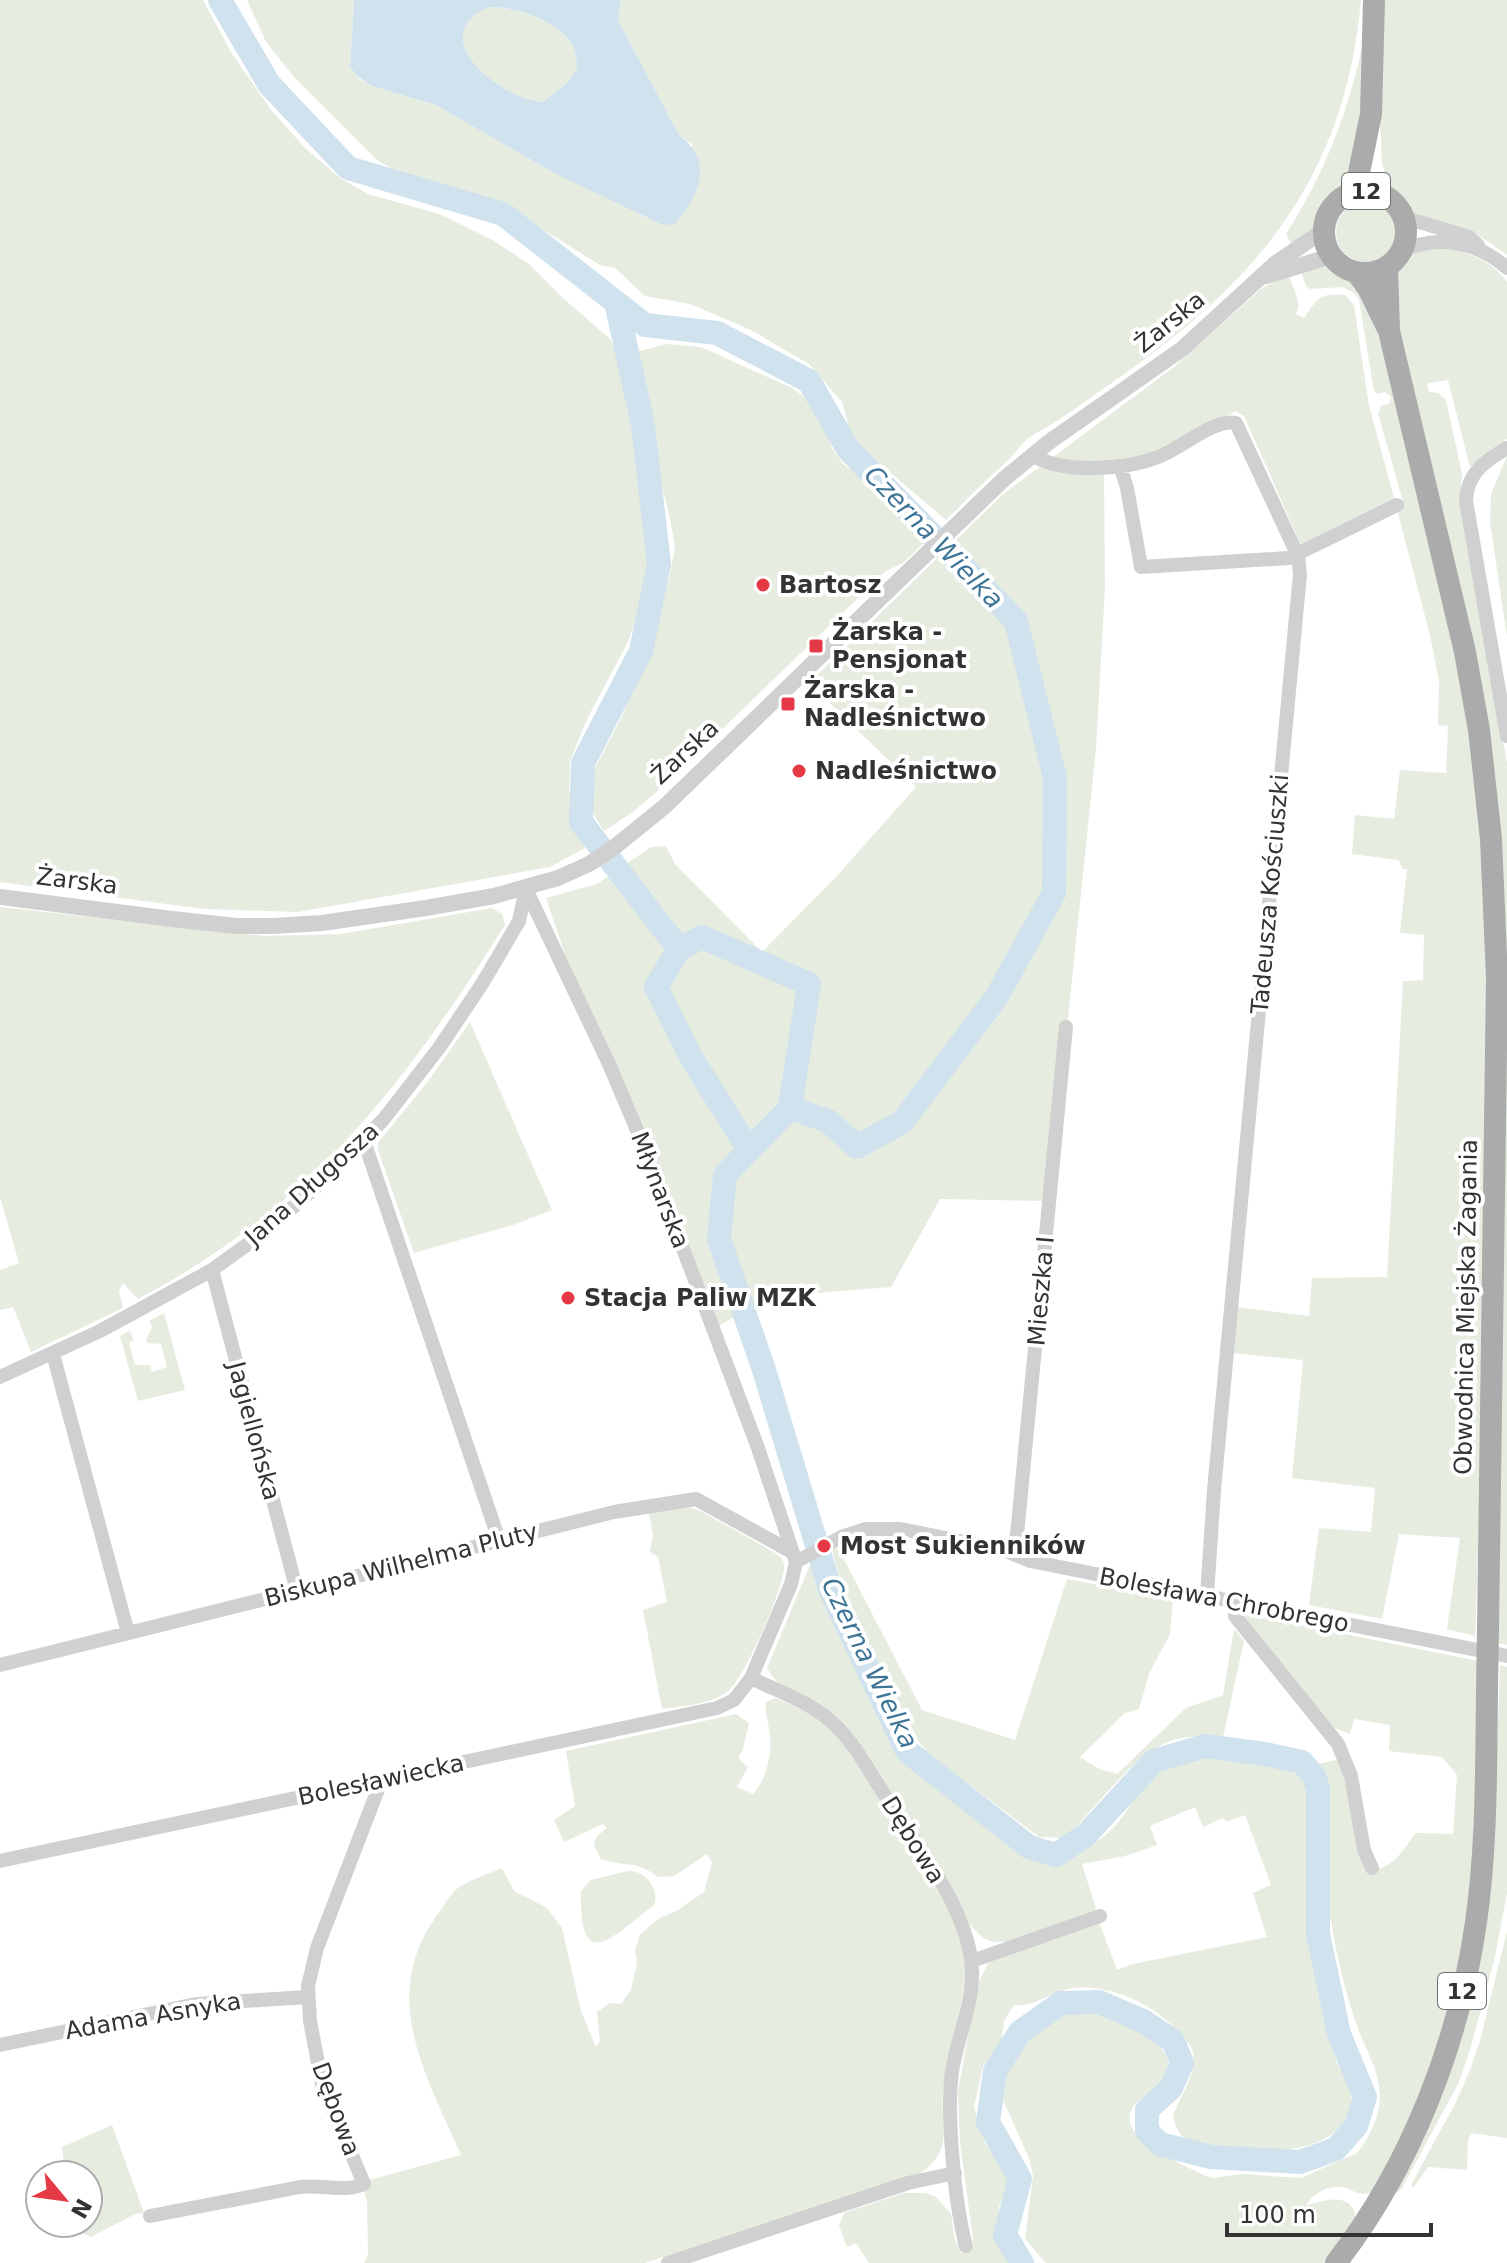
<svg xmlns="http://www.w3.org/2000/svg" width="1507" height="2263" font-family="'DejaVu Sans',sans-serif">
  <rect width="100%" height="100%" fill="#fff"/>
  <path fill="#e6ecdf" d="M0 0H203L232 54 272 111 305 148 340 178 368 194 439 214 491 239 529 264 564 299 610 339 623 363 637 423 654 545 650 575 629 640 587 719 570 761 569 790 574 817 585 848 550 867 298 912 204 909 0 882Z
    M247 0H354L350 66 358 78 372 86 436 105 554 173 637 211 647 219 693 145 679 135 618 20 621 0H1361C1345 179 1256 283 1113 382 1087 400 1060 420 1033 435 1023 441 1015 453 1007 461 986 480 966 500 946 520L853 441 842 402 809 364 751 330 690 304 645 296 615 268 600 265 505 206 444 191 407 178 377 160 294 77 266 42Z
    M1384 0H1507V255L1477 234 1412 212 1388 185 1382 163 1380 122Z
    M490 7C515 7 556 20 571 43 576 51 577 59 578 68L568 82 543 102C498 99 422 34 490 7Z
    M1362 47 1363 120 1349 186 1330 200 1317 227 1293 247 1286 234C1323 177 1348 113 1362 47Z
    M1336 232a30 30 0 1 1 60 0a30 30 0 1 1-60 0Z
    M1443 246C1467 253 1492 260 1507 282V439L1470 467 1448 380 1429 383 1427 386 1429 392 1438 393 1446 400 1462 474 1460 497 1507 763V1645L1499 1643 1501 888 1398 331C1392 278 1380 257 1443 246Z
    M1327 265 1352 278 1366 295 1389 366 1435 555 1475 760 1489 939 1484 1387 1475 1636 1447 1629 1460 1538 1399 1534 1382 1619 1309 1605 1319 1528 1371 1532 1375 1488 1292 1478 1303 1360 1233 1353 1236 1307 1309 1316 1312 1278 1387 1277 1403 981 1423 980 1424 935 1400 933 1407 869H1403L1398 860 1352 854 1355 815 1394 819 1400 770 1446 773 1448 726 1438 725 1439 681 1430 635 1397 510 1403 502 1378 413 1381 406 1390 403 1391 397 1385 392 1378 394 1374 391 1359 300 1355 294 1343 287 1310 289 1306 286 1300 269Z
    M1288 274C1292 286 1303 302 1296 314L1304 318C1318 298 1318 294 1345 295L1354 305 1369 406 1395 501 1301 545 1244 416 1236 411 1168 447 1104 469 1105 588 1096 749 1049 1201 940 1199 891 1287 768 1297 712 1330 576 987 546 898 597 884 651 847 666 846 675 864 762 952 834 879 916 787 809 683 1002 495 1174 367 1261 289Z
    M666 344 701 347 792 388 810 401 824 422 832 448 843 464 865 479 927 540 903 563 886 571 662 787 633 812 604 831 588 805 587 790 593 772 624 712 653 635 669 578 675 548 670 518 646 423 636 361 637 352Z
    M1507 456V637L1490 522 1491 494Z
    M0 907 265 936 341 934 492 908 502 914 505 925C402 1088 311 1207 138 1299L123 1283 119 1291 123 1308 31 1352 13 1307 0 1310V1270L19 1263 0 1197Z
    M470 1022 552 1210 513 1225 414 1253 378 1150V1143L429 1080Z
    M164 1313 185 1390 138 1401 120 1336 130 1331 134 1340 129 1342 135 1365H150L152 1372 167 1367 161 1344 148 1343 146 1340 152 1327 149 1321Z
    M682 1505 699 1510 772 1551C777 1554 783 1558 784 1564 787 1583 743 1681 727 1692 709 1705 682 1706 662 1709L643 1610 667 1602 658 1557 650 1552 653 1535 649 1513Z
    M838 1548 922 1710 1015 1740 1067 1579 1173 1599 1170 1634 1149 1674 1139 1709 1125 1713 1080 1757 1099 1769 1117 1774 1186 1708 1223 1695 1234 1629 1244 1641 1223 1737C1206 1737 1189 1735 1173 1740 1136 1751 1098 1805 1071 1832L1062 1838 1039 1837 930 1755 900 1719 840 1581 832 1550Z
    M810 1565 816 1570 865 1683 906 1759 922 1778 956 1799 1040 1862C1053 1866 1063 1862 1074 1855 1088 1847 1102 1840 1114 1827 1130 1810 1139 1785 1158 1770 1166 1764 1183 1758 1192 1756 1211 1753 1235 1753 1253 1759 1259 1761 1263 1764 1270 1766 1294 1770 1308 1771 1311 1800 1304 1878 1310 1954 1329 2030 1331 2040 1333 2050 1336 2060 1343 2076 1357 2093 1350 2111 1331 2156 1270 2151 1230 2149 1202 2148 1181 2148 1173 2117 1179 2097 1198 2073 1193 2052 1192 2046 1187 2042 1183 2037 1158 2006 1113 1984 1073 1988 1051 1991 1036 2007 1014 2005L1004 2021 1002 2039 983 2066 974 2107 985 2143 1007 2171 1008 2187 999 2207 998 2237 1009 2263H869L856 2243 847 2247 839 2226 844 2213 904 2193H926L936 2197 951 2214 955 2241 960 2246 974 2247 960 2143 958 2091 977 1986 988 1963 1099 1922 1117 1970 1133 1964 1267 1937 1253 1893 1271 1885 1245 1815 1226 1822 1223 1818 1203 1827 1195 1807 1150 1826 1157 1845 1125 1856 1082 1864 1097 1912 1009 1942H993L983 1938 970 1925 959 1901 900 1805 871 1764 776 1681 767 1668Z
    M1242 1613 1478 1661 1477 1835 1458 1978 1419 2103 1372 2192C1354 2198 1354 2187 1340 2187 1326 2186 1313 2194 1306 2205 1324 2201 1351 2190 1356 2218L1327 2263H1046L1025 2239 1033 2176 1030 2161 1001 2095C1001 2071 1016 2053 1031 2036 1044 2022 1064 2011 1084 2011 1108 2011 1173 2039 1168 2069 1165 2092 1121 2099 1131 2126 1139 2146 1187 2167 1206 2176L1213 2178 1241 2174 1301 2178 1357 2153C1369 2139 1380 2115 1380 2097 1380 2071 1366 2051 1358 2028 1345 1994 1337 1956 1331 1921 1322 1871 1340 1809 1318 1764L1344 1758 1377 1869C1397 1864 1404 1848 1416 1833L1453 1834 1457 1775 1442 1757 1389 1751 1390 1725 1354 1719 1350 1734 1330 1726Z
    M1500 1665 1507 1667V1893L1494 1961 1469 2053 1458 2084 1401 2190 1389 2197 1409 2160 1494 1839Z
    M775 1698C801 1708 826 1721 843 1743 869 1783 965 1918 966 1959 966 2003 948 2047 943 2091 940 2125 955 2151 920 2173L645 2263H364L368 2255 367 2202 362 2182 461 2155C427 2077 379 1998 435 1918 442 1909 449 1895 458 1888 471 1879 488 1874 502 1868L514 1891 547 1908 562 1928 581 2011 596 2047 600 2041 597 2012 610 2003 621 2004 631 1990 637 1963 635 1950 640 1935 658 1919 678 1910 704 1892 712 1863 707 1854 674 1876 658 1877C635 1859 626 1868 601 1859L594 1845 596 1837 607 1828 603 1824 564 1842 554 1820 575 1806 566 1751 736 1714 749 1723 743 1749 738 1758 748 1767 737 1787 753 1794C768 1778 773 1750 769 1728 767 1718 765 1712 766 1702Z
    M628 1871C645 1870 660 1889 654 1905 613 1936 579 1977 581 1891L591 1880Z
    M1507 1931V2138L1471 2133 1468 2140 1467 2170 1428 2167 1414 2187 1411 2185 1457 2100 1470 2070 1480 2041Z
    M112 2125 144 2213 135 2214 91 2237 60 2223H88V2175H59L65 2173 62 2147Z"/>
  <path fill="#cfe2ee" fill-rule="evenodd" d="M354 0H621L618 20 679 135C715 161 699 196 675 224L663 225 554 173 436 105 372 86 358 77 350 67ZM490 7C516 7 556 20 571 43 576 51 577 59 577 68L568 82 543 102C498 99 422 34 490 7Z"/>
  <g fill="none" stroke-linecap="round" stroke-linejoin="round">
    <path stroke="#cfe2ee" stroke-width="24" d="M220 0 269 84 348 168 503 214 645 325 717 333 809 381 848 449 1016 621 1055 778 1054 893 996 998 902 1122 857 1147 828 1121 790 1108 725 1175 719 1239 764 1370 830 1589 907 1751 1029 1847 1056 1855 1086 1835 1154 1761 1205 1746 1265 1754 1302 1762 1314 1776 1318 1788V1934L1339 2034 1365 2097 1356 2126 1336 2149 1300 2162 1211 2157 1160 2144 1147 2131V2110L1171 2088 1182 2063 1173 2041 1143 2021 1099 2002 1061 2003 1020 2032 995 2071 988 2122 1020 2179 1005 2235 1022 2263
      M616 302 643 425 659 564 641 651 583 763 581 822 679 949 656 987 691 1057 749 1150
      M679 949 702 937 809 984 790 1108"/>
    <path stroke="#d0d0d0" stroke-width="14" d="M1403 217 1469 237 1478 245
      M1402 251C1437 234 1478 242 1507 268
      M1507 448C1485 461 1467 473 1466 501L1507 736
      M1032 455C1062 474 1125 470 1158 457 1180 449 1215 418 1236 423L1298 556 1300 574 1214 1490 1207 1596
      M1120 466 1127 488 1141 567 1289 558 1397 505
      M364 1141 499 1540
      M212 1270 297 1591
      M53 1354 128 1633
      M0 1377 100 1331 212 1270 266 1231 325 1179 383 1120 439 1048 482 984 519 921 526 889
      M1015 1555 1066 1027
      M796 1562 841 1537 866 1529H900L1001 1549 1030 1561 1507 1656
      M1235 1601V1616L1338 1744 1351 1776 1364 1850 1372 1868
      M0 1665 614 1512 696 1499 792 1552
      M751 1678C779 1692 813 1703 835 1725 855 1744 869 1771 884 1794 915 1842 971 1913 972 1971 973 2005 957 2038 952 2072 946 2114 955 2205 966 2246
      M0 1861 717 1708 734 1700 751 1678 791 1584 796 1562 758 1448 650 1161 609 1064 526 889
      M972 1961 1100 1916
      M0 2045 196 2004 308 1997
      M150 2216 300 2187C322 2184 345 2193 364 2184L322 2084 310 2021 308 1986 317 1948 382 1779
      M668 2263 908 2183 955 2173"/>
    <path stroke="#d0d0d0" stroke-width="16" d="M1266 276 1331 256
      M0 897 172 919 236 926H273L322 923 426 908 494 896 558 878 589 864 612 849 664 807 1004 479 1049 442 1182 349 1276 263 1323 231"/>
    <path stroke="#ababab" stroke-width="22" d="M1324 232a41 41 0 1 1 82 0a41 41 0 1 1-82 0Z
      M1355 192 1371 114 1374 0
      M1387 267 1389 331 1465 652 1479 730 1491 839 1497 978 1488 1628
      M1357 273 1368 288 1387 327
      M1336 2263C1411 2166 1459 2043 1476 1922 1487 1846 1486 1768 1487 1691"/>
    <path stroke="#ababab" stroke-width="22" d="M1487 1691 1488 1628"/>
  </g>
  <g fill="#e63946" stroke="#fff" stroke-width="3">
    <circle cx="763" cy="585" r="8"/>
    <rect x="808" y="638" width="16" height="16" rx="4"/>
    <rect x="780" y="696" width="16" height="16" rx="4"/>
    <circle cx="799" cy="771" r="8"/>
    <circle cx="568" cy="1298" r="8"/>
    <circle cx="824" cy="1546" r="8"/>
  </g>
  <g text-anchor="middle" stroke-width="8" stroke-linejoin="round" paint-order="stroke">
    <g fill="#fff" stroke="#707070" stroke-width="2">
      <rect x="1342" y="173" width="48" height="36" rx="6"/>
      <rect x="1438" y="1973" width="48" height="36" rx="6"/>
    </g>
    <g font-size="22" font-weight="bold" fill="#333">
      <text x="1366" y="199">12</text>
      <text x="1462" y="1999">12</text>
    </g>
    <g font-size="24" fill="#333" stroke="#fff">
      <text transform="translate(1170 322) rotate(-39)" y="8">Żarska</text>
      <text transform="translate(685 752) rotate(-43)" y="8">Żarska</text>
      <text transform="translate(77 881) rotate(7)" y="8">Żarska</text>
      <text transform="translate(1270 894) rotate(-85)" y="8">Tadeusza Kościuszki</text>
      <text transform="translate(312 1184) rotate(-42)" y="8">Jana Długosza</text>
      <text transform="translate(660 1190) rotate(69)" y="8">Młynarska</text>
      <text transform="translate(1041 1291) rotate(-85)" y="8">Mieszka I</text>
      <text transform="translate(1466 1307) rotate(-89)" y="8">Obwodnica Miejska Żagania</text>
      <text transform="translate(254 1431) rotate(75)" y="8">Jagiellońska</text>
      <text transform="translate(401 1565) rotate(-14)" y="8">Biskupa Wilhelma Pluty</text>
      <text transform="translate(1224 1600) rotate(11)" y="8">Bolesława Chrobrego</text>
      <text transform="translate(381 1780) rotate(-12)" y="8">Bolesławiecka</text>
      <text transform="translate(913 1840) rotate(58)" y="8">Dębowa</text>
      <text transform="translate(153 2016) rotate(-10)" y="8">Adama Asnyka</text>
      <text transform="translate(336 2109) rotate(70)" y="8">Dębowa</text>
    </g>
    <g font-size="24" font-weight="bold" fill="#333" stroke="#fff" text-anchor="start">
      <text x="779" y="593">Bartosz</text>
      <text x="832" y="640">Żarska -<tspan x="832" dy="28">Pensjonat</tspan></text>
      <text x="804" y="698">Żarska -<tspan x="804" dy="28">Nadleśnictwo</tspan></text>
      <text x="815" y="779">Nadleśnictwo</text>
      <text x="584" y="1306">Stacja Paliw MZK</text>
      <text x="840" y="1554">Most Sukienników</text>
    </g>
    <g font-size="26" font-style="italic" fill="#3f7597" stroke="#fff">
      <text transform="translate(934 537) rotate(46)" y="9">Czerna Wielka</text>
      <text transform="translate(870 1663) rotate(64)" y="9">Czerna Wielka</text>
    </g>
  </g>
  <g transform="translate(64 2199) rotate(119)"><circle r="38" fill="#ffffff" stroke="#adadad" stroke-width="2"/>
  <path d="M0-6L14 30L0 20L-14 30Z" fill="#e63946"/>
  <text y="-12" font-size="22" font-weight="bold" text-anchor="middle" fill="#333333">N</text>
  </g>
  <path d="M1227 2223v12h204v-12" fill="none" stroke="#333333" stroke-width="4"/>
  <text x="1239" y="2223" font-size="24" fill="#333333" stroke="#ffffff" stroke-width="6" paint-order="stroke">100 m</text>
</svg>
